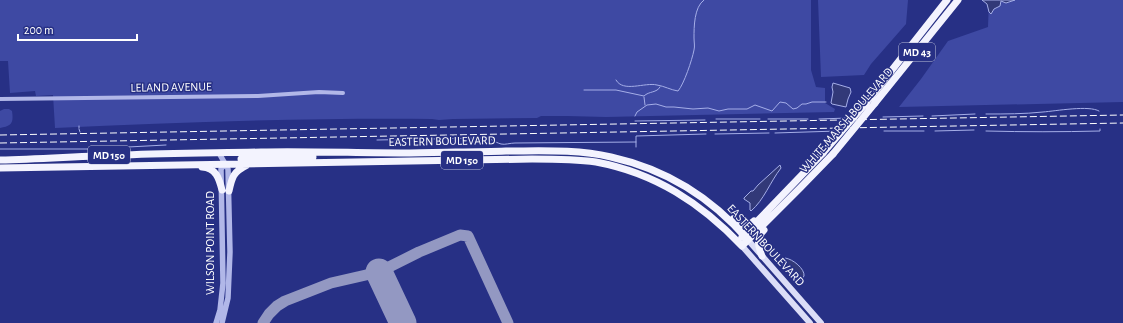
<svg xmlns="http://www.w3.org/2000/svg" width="1123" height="323" font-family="'Alegreya Sans',sans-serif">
  <rect width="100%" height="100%" fill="#273085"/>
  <path fill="#3e49a3" d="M0 0H811V70L816 87 825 88V103L835 109 834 112 606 117 567 116H541L537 118 453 119 439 120 432 119C306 118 180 122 55 128L53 95 36 96 35 91 10 93 8 61H0Z
    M818 0H908L906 24 871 64 864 75 821 77Z
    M989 0H1123V102L899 107 921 79 948 41 988 27Z
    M4 109H9L12 111C14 124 11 126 0 128V111Z"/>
  <path fill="#323978" stroke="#a5aee8" d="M982 0H1015L1006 3 1001 1 1000 6 994 9 991 14 989 12 987 4Z
    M833 83 850 88 851 92 848 99 846 107 832 104 831 103 833 92 832 87Z
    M780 165 781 168C770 182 764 200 751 211L750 210V203L744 199V198L751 191H753L758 185Z
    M785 258C793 259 805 269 804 276L801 280 797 281 794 279 782 264Z"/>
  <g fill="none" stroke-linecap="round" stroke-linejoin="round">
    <path stroke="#a5aee8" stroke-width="1" d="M616 80C623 93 645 82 657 85 664 86 671 90 678 91 684 84 692 60 694 50 695 46 694 42 694 38 694 27 694 7 704 0
      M584 90H616L644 96C649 91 657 93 660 87
      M644 97 645 105
      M986 114C1005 114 1024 114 1043 112 1056 111 1089 105 1099 111
      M635 116 637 112 647 105 656 104 666 107H674L693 109 708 108 719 111 728 109H747L755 105 772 111 780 102 786 103 793 109 797 108 802 104H806L812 102H826
      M932 116 975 114
      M883 117 923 116
      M716 119H760
      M768 119H808
      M819 119 848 118
      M635 121 705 120
      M79 126V128
      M79 129 80 132
      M884 131H924
      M935 131 974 130
      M986 131C1024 132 1062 132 1100 131V129
      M775 133 838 131
      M715 134 769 133
      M377 140 484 138C491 138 494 142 501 144 505 145 510 143 515 143L636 142
      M636 147V136L706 134
      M0 149H90L166 145"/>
    <path stroke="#9398c2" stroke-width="11" d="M263 323 269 314 277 306 285 301 331 283 379 272 419 252 460 235 468 236 508 323"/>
    <path stroke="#9398c2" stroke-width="27" d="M379 272 403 323"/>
    <path stroke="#b1b7e8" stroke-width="4" d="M0 99 258 96 319 92 343 93"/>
    <path stroke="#b1b7e8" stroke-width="5.5" d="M219 153 228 169 230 252 228 298 222 323
      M216 323 220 310 223 283 221 169 225 164"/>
    <path stroke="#dbddf7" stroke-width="6" d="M748 240 821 323
      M742 246 810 323"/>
    <path stroke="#f3f3fe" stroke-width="7" d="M866 103 947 0
      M875 103 958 0
      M241 159 313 157
      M0 160C42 159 83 156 124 155 170 153 215 153 261 152 309 151 357 153 405 153 439 152 472 152 506 151 541 151 576 149 611 157 665 169 712 198 748 240
      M202 167C216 168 219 178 222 190
      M0 168 532 159C553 159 575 159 596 162 655 173 701 203 742 246L801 187 833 154
      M229 191C232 177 233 172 247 165
      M733 219C740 225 747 228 754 221
      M742 237 823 153
      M762 256C758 246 756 238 764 230"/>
    <path stroke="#fff" stroke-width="1" stroke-dasharray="7 3" stroke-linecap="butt" d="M0 135 1123 115
      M0 143 1123 123"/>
    <path stroke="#f3f3fe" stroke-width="7" d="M823 153 866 103
      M833 154 875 103"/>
  </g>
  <g text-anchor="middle" stroke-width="3" stroke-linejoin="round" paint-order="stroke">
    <g fill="#273085" stroke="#bec1da" stroke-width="1">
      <rect x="899" y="43" width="36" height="18" rx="3"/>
      <rect x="88" y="146" width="42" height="18" rx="3"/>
      <rect x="441" y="151" width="42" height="18" rx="3"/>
    </g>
    <g font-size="11" font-weight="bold" fill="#fff">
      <text x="917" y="56">MD 43</text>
      <text x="109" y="159">MD 150</text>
      <text x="462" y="164">MD 150</text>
    </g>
    <g font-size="12" fill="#fff" stroke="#273085">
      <text transform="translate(171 87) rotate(-1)" y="4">LELAND AVENUE</text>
      <text transform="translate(846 120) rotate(-49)" y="4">WHITE MARSH BOULEVARD</text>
      <text transform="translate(442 141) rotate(-1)" y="4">EASTERN BOULEVARD</text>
      <text transform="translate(210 243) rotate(-90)" y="4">WILSON POINT ROAD</text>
      <text transform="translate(766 245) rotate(47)" y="4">EASTERN BOULEVARD</text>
    </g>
  </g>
  <path d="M18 34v6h119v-6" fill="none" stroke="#ffffff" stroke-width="2"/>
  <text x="24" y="34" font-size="12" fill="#ffffff" stroke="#273085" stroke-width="3" paint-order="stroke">200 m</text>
</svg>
